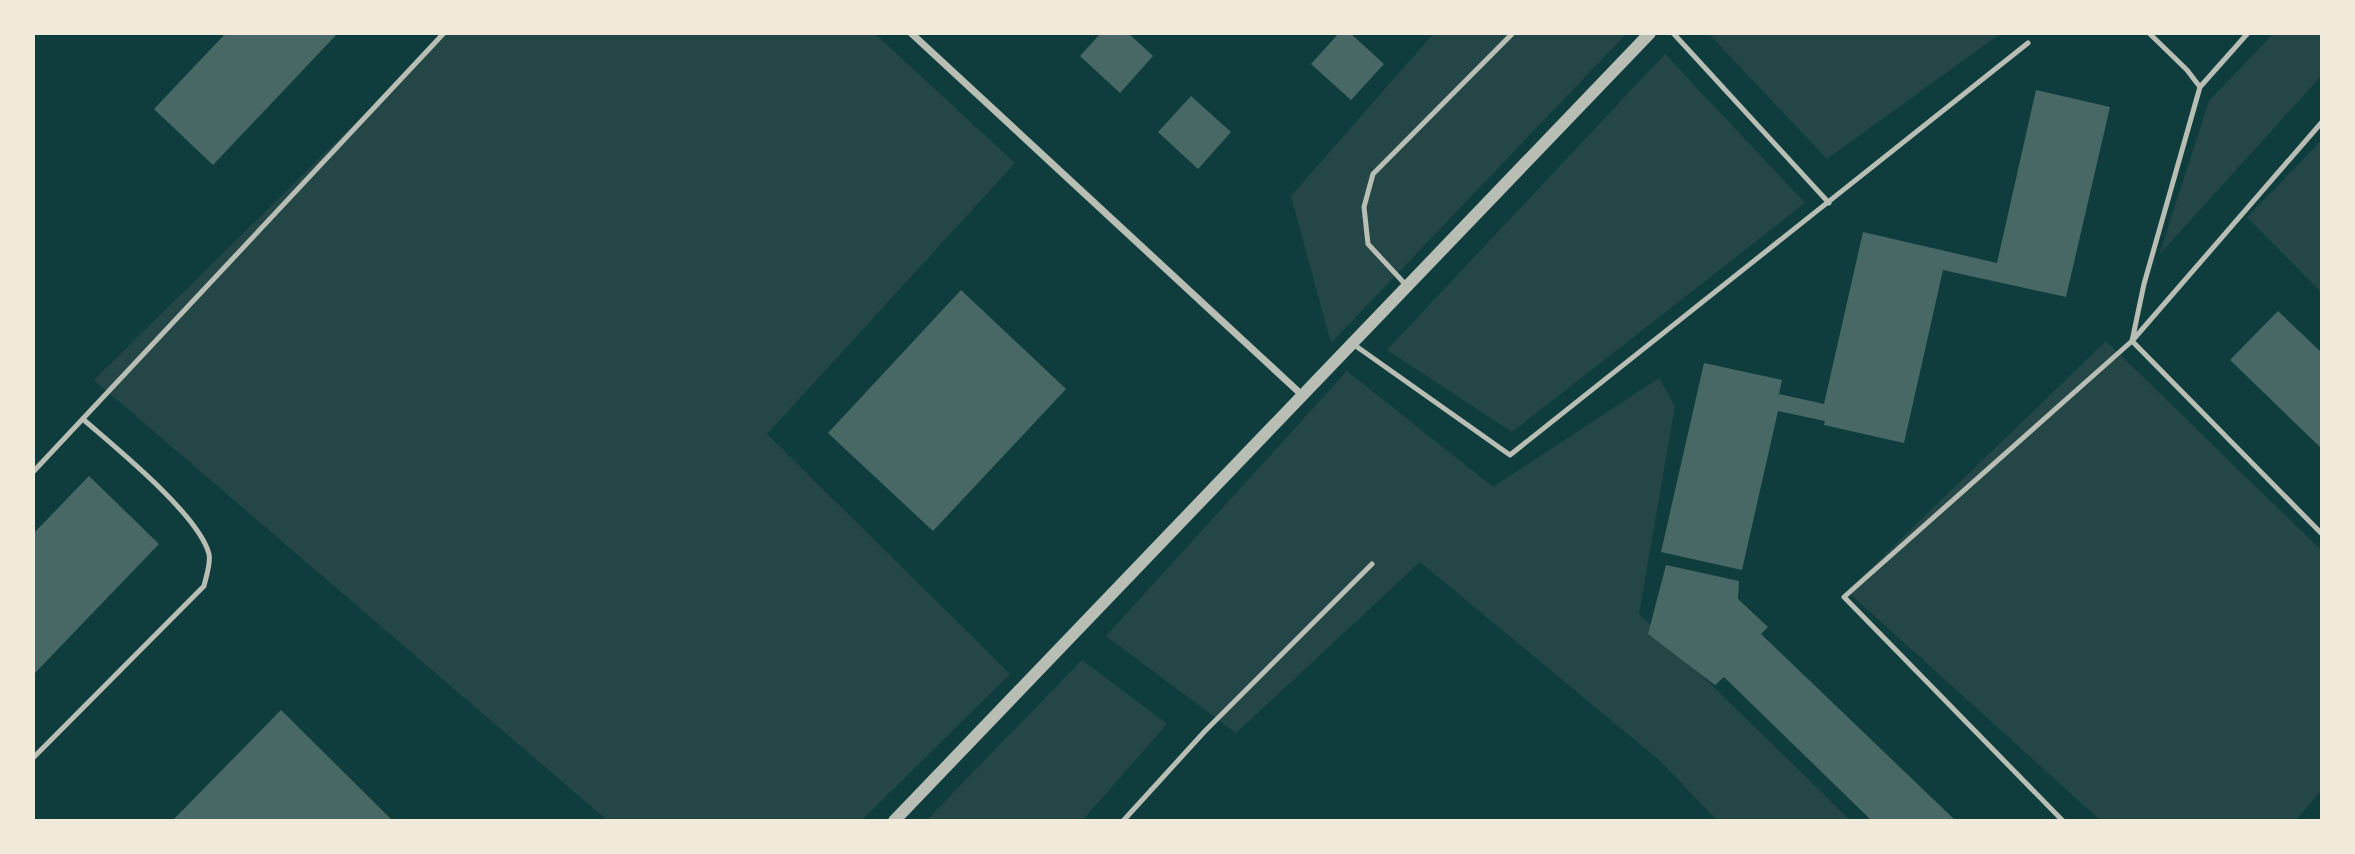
<svg xmlns="http://www.w3.org/2000/svg" width="2355" height="854" font-family="Montserrat,sans-serif">
  <rect width="100%" height="100%" fill="#0f3d3e"/>
  <path fill="#244646" d="M447 33H874L1015 163 767 434 1010 674 861 821H608L94 380Z
    M1434 33H1627L1331 343 1291 196Z
    M1708 33H2001L1827 159Z
    M2274 33H2322V75L2159 255 2209 101Z
    M1665 54 1805 203 1512 432 1387 350Z
    M2322 140V293L2247 217Z
    M2106 341 2322 551V790L2295 821H2101L1847 591Z
    M1347 371 1493 487 1659 378 1675 406 1639 614 1851 821H1718L1658 759 1420 562 1236 733 1106 636Z
    M1082 660 1167 724 1082 821H926Z"/>
  <path fill="#486865" d="M226 33H338L213 165 154 109Z
    M1101 33H1128L1153 56 1120 93 1080 56Z
    M1339 33H1350L1384 64 1351 100 1311 64Z
    M2036 90 2110 107 2066 297 1943 270 1904 443 1824 425 1825 421 1778 411 1742 570 1661 552 1704 363 1782 380 1779 394 1824 404 1863 232 1997 263Z
    M1191 96 1231 132 1198 169 1158 132Z
    M961 290 1066 389 933 531 828 433Z
    M2278 311 2322 353V449L2230 360Z
    M89 476 159 544 33 675V534Z
    M1666 565 1739 581 1738 599 1768 627 1761 634 1956 821H1872L1724 677 1715 685 1648 634Z
    M281 710 393 821H172Z"/>
  <g fill="none" stroke-linecap="round" stroke-linejoin="round">
    <path stroke="#b8beb3" stroke-width="5" d="M1673 33 1829 203
      M2149 33 2187 70 2200 87 2144 284 2132 341 2322 534
      M2200 87 2248 33
      M1406 285 1368 244 1364 207 1373 174 1513 33
      M1353 344 1510 455 2028 43
      M33 472 444 33
      M33 758 204 586C206 577 211 563 209 554 199 515 116 448 84 420
      M1123 821 1205 731 1372 564
      M2063 821 1844 597 2132 341 2322 122"/>
    <path stroke="#b8beb3" stroke-width="7" d="M911 33 1302 395"/>
    <path stroke="#b8beb3" stroke-width="12" d="M894 821 1650 33"/>
  </g>
  <rect width="2355" height="854" fill="none" stroke="#f1e9da" stroke-width="70"/>
</svg>
